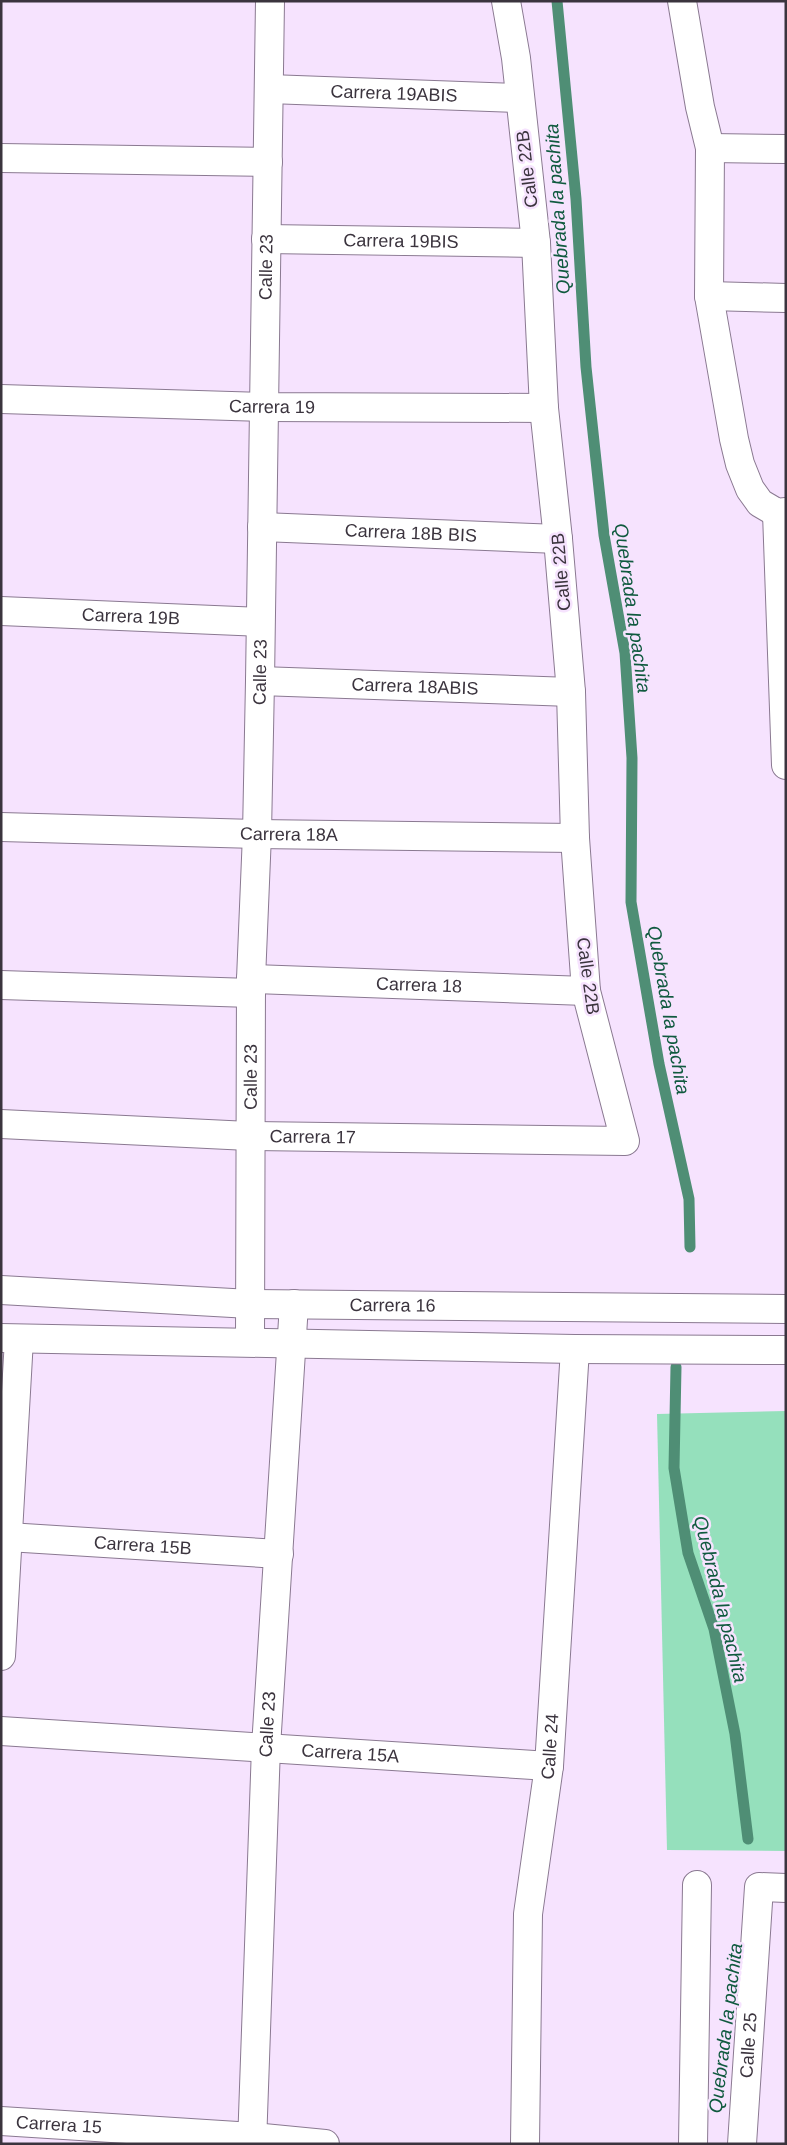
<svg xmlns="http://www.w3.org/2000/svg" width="787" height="2145" font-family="Helvetica,sans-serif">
  <rect width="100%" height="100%" fill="#f6e3fe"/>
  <path fill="#95e0bc" d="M786 1411V1851L667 1850 657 1414Z"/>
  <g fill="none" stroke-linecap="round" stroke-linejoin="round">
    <path stroke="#4f8e75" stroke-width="11" d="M557 1 576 199 586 367 604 535 625 653 632 758 631 902 659 1064 689 1199 690 1247
      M676 1367 674 1468 688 1553 714 1629 735 1734 748 1839"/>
    <defs>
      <g id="street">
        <path d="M682 1 700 107 710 148 709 296 734 439 740 464 750 489 760 503 777 513 786 512"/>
        <path id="s1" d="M269 89 519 98"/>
        <path d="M710 148 786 149"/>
        <path d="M1 158 268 162"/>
        <path id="s2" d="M266 239 536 243"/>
        <path d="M709 296 786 298"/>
        <path id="s3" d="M1 399 264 407 544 408"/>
        <path d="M777 513 786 765"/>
        <path id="s4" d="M262 527 558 539"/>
        <path id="s5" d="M1 611 260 622"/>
        <path id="s6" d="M260 681 571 692"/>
        <path id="s7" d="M1 827 257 834 575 838"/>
        <path id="s8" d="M251 979 586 991"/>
        <path d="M1 985 251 993"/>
        <path id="s9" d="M1 1124 249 1136 625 1141 586 991 575 838 571 692 558 539 544 408 536 243 516 58 506 1"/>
        <path id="s10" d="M250 1342 251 979 257 834 260 681 270 1"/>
        <path id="s11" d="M8 1537 279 1554"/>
        <path d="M1 1656 19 1339"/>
        <path id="s12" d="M1 1731 549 1766"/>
        <path id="s13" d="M1 2121 253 2137 325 2144"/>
        <path id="s14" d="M252 2144 266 1747 294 1304"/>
        <path id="s15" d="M525 2144 528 1914 549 1766 575 1349"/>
        <path d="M693 2144 697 1885"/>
        <path id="s16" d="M742 2144 759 1887 786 1888"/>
      </g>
      <g id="secondary">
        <path id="s17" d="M1 1290 250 1304 786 1309"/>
        <path d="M1 1338 575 1349 786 1350"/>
      </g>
    </defs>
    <use href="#street" stroke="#8a7991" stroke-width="30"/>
    <use href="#secondary" stroke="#8a7991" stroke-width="30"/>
    <use href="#street" stroke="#fff" stroke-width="28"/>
    <use href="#secondary" stroke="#fff" stroke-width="28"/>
  </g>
  <g text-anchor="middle" stroke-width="5" stroke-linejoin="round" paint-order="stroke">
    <g font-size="18" fill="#3b343e" stroke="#f6e3fe">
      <text dy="6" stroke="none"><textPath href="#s1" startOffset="125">Carrera 19ABIS</textPath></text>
      <text transform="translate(527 169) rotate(-97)" y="6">Calle 22B</text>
      <text dy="6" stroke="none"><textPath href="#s2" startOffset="135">Carrera 19BIS</textPath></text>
      <text dy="6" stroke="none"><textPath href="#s10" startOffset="1075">Calle 23</textPath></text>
      <text dy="6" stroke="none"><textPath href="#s3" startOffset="271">Carrera 19</textPath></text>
      <text dy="6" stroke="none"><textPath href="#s4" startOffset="149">Carrera 18B BIS</textPath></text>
      <text transform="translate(561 572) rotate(-95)" y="6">Calle 22B</text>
      <text dy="6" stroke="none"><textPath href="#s5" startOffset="130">Carrera 19B</textPath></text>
      <text dy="6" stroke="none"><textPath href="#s10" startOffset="670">Calle 23</textPath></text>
      <text dy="6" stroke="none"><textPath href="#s6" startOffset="155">Carrera 18ABIS</textPath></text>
      <text dy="6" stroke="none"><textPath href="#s7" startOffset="288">Carrera 18A</textPath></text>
      <text transform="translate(588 976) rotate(82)" y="6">Calle 22B</text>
      <text dy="6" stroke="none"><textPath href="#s8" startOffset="168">Carrera 18</textPath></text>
      <text dy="6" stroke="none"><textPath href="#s10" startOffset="265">Calle 23</textPath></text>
      <text dy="6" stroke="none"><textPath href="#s9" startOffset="312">Carrera 17</textPath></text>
      <text dy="6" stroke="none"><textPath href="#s17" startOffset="392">Carrera 16</textPath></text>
      <text dy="6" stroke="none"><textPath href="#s11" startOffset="135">Carrera 15B</textPath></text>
      <text dy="6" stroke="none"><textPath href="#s14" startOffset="420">Calle 23</textPath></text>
      <text dy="6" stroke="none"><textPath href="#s15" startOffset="399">Calle 24</textPath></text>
      <text dy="6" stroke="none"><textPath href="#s12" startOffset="350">Carrera 15A</textPath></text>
      <text dy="6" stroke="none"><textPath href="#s16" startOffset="99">Calle 25</textPath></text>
      <text dy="6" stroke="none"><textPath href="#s13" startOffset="58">Carrera 15</textPath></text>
    </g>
    <g font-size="19" font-style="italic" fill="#105a3f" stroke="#f6e3fe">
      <text transform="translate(557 209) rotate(-94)" y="7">Quebrada la pachita</text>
      <text transform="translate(633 608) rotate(82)" y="7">Quebrada la pachita</text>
      <text transform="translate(669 1010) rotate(80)" y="7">Quebrada la pachita</text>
      <text transform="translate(721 1599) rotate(76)" y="7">Quebrada la pachita</text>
      <text transform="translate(725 2028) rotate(-83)" y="7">Quebrada la pachita</text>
    </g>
  </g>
  <rect width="787" height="2145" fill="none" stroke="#3b343e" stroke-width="5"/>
</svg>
